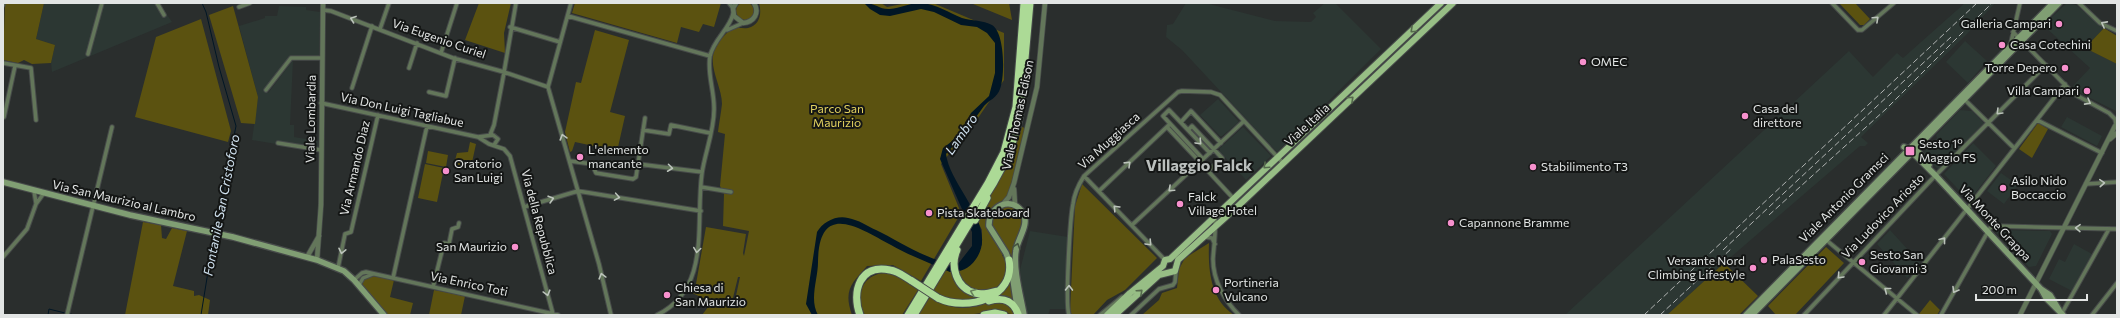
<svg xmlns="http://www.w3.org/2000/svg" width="2120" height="318" font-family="Commissioner,sans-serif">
  <rect width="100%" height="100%" fill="#2a2e2d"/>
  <path fill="#2c3733" d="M44 3H159L172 22 52 72 51 63 55 45 36 39Z
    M1186 3H1205L1275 21 1311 22 1316 17 1313 13 1325 3H1335L1381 49 1277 152 1182 50 1166 37 1167 25 1173 24Z
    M1965 3H1995L1967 34 1863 135 1861 137 1868 143 1865 146H1860L1724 263 1667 315H1565L1849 51 1873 77 1897 53 1903 58Z
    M2067 3 2076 5 2104 28 2085 48 2117 64 2116 111 2082 94 2073 86 2090 68 2043 25Z
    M279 6 306 7V10L320 12 319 57 291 56 264 90 268 93 293 60 290 125H294V137L318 141V151L252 140 258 97 239 26 265 18V16H277Z
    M1965 41 1987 61 1968 83 1946 62Z
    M1218 99 1239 122 1222 136H1220L1200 115Z
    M1960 110 1972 111 1984 123 1938 169 1929 161 1924 152 1937 138 1936 135Z
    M2067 117 2102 136 2097 146 2061 127Z
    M1243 127 1271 156 1246 180 1220 152V148Z
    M1973 143 1996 166 1969 201 1944 174Z
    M2001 173 2018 185 2004 204 1987 191Z
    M1890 230 1920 263 1907 278 1877 244Z
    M1998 230 2050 231 2052 234 2036 266 2029 267 1996 232Z
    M1030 231 1068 237 1067 309H1050L1048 315H1026L1020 270Z
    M2074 244 2092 254 2072 291 2049 279 2059 259 2065 262Z"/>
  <path fill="#5b5210" d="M736 11a9 9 0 1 1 18 0a9 9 0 1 1-18 0Z
    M5 3H44L36 39 55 45 51 63 32 64 24 60 18 63 3 60Z
    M479 3H511L504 33 505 53 465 40Z
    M575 3H721L714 27 703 24 699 32 681 27 677 43 572 13Z
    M759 3H881L887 7 907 3H933L1004 33V80L978 118 941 164 961 213 921 281 893 265 867 266C852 283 843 290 852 315H702L712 302 734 305 740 277H738L732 302 703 298 690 292 696 284 706 227 746 234 743 253 744 256 749 231 723 226 724 194 720 186 725 134 718 132C719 123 721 113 722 104 722 86 706 64 716 47 720 40 726 32 733 29 738 27 743 29 748 28 760 25 762 13 759 3Z
    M971 3H1009L1012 20 973 4Z
    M1839 3H1855L1870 19 1864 25H1860Z
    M233 6 258 97 255 124 241 123 209 15Z
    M201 19 231 131 228 142 135 117 156 37Z
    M2104 28 2117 36V64L2085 48Z
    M595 30 629 40 610 112 625 116 616 156 602 153 603 148 575 142 572 151 570 152 565 132 576 82 581 83Z
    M2038 123 2048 129 2032 158 2019 149Z
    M1022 127 1025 128C1021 146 1017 179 1008 194 1002 205 986 207 986 222 986 234 998 244 1003 254L1002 255C1013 270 1003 289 985 292 980 293 974 291 970 290L957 272 982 245V230L977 220 1008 164Z
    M470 142 476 144 471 167 454 164 457 153 468 152Z
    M428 151 448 155 446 167 426 163Z
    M425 164 444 168 437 202 418 198Z
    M1082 184 1157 258 1125 290 1107 300 1093 315H1072L1070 311 1075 206Z
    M1003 205 1016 208 1023 218 1013 268 993 232 990 222 999 206Z
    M143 222 161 225 162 238 166 239 172 228 187 231 173 286 194 291V296L199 295 210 300 208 315H125Z
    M1209 243C1208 269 1210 299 1234 315H1142L1159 300 1162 293 1177 288 1179 269 1185 258Z
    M1826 247 1844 263 1795 315H1776L1768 306Z
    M1724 263 1758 296 1739 315H1667Z
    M946 270 952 272 956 282 985 297 956 302 932 292Z
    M887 273 898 277 918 290 902 315H865C852 297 864 272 887 273Z
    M371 275 394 280 390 297 413 303 410 315H385L361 287 364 279Z
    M1010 277 1016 304 995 295Z
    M434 290 465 296 461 315H429Z
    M930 297C940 304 952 308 964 308 987 308 1000 288 1016 315L996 311 967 315H918Z
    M1930 300 1940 310 1937 315H1921L1919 314Z"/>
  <path fill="#011625" d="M864 3C876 3 880 10 890 9 901 8 911 2 922 3 935 4 950 13 962 18 972 21 983 20 992 25 1005 33 1005 76 1000 89 997 98 989 100 984 106 972 123 960 139 946 154 950 187 999 226 976 259 969 269 961 272 950 272 930 263 910 256 891 245 859 228 819 200 818 262 818 279 809 299 818 315H812L806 304 817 232C823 222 836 215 848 218 859 220 867 226 876 230 899 241 933 264 958 264L972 246V232L940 159 943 148 951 142 961 131 971 113 989 96 995 73V43L987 33 977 27 961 25 934 12 921 9 890 16 880 15 870 9Z"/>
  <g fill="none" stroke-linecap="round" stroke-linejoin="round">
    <path stroke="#011625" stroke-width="1" d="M202 3 206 12 219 67 236 126 215 232
      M71 314 73 315
      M48 315 49 309 65 313
      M201 315 214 235"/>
    <defs>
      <path id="minor" d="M157 3 164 15
        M571 3 548 87 599 264 611 315
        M729 3 733 8
        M1832 3 1858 30H1862L1894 3
        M2079 3 2100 23 2117 31
        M3 5V3
        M239 7 250 3
        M323 10 331 11 453 58 504 72 548 87
        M568 16 710 56
        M510 27 560 42
        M380 29 389 3
        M727 30 743 23
        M2013 32 2074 94 2109 113 2115 119 2116 124
        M2010 47 2020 3
        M441 53 457 3
        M88 54 102 3
        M3 63 31 68 36 120
        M409 68 417 43
        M352 88 372 26
        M266 90 291 58H322
        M429 92 446 96 455 58
        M1965 100 2014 148
        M321 103 478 137 493 135 498 139 494 145
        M4 117 15 66
        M2037 120 2102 153
        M1181 122 1191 111 1221 143
        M1167 127 1200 162
        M643 130 669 134 671 125 710 133
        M1188 130 1192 126 1222 158 1208 171 1233 198
        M490 135 494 125 503 78 516 3
        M478 137 489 144 504 149 510 156 553 314
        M278 143 321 150
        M1203 159 1163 116 1169 110 1210 153
        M570 161 592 164 596 173 633 179 636 177 645 118
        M638 164 702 172
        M1084 176 1165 260
        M2086 184 2117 182
        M701 187 731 192
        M34 191 36 203
        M1099 191 1170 124
        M524 207 578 191 701 211
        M1215 218C1216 232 1214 244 1213 259 1213 280 1224 300 1239 315
        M1132 225 1244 121
        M1205 237 1212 238 1215 244
        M1825 239 1917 315
        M3 257 27 229 36 204 44 193
        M338 268 345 234 351 232 378 115
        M393 278 427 126
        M354 280 362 273 366 272 558 315
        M359 285 363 278 373 274
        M433 287 444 243 449 244 452 229 458 227 459 223
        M2062 313 2109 229
        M67 315 112 127
        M657 315C712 288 695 222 702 173 705 152 715 129 714 107 714 90 707 73 710 56 714 39 729 30 733 14
        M1069 315C1065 304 1070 219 1073 204 1074 195 1079 184 1084 176L1178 92 1182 91 1211 92 1220 95 1283 163
        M1100 315 1122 297
        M1131 315 1159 289 1173 285 1175 282 1176 271
        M1804 315 1933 178 2046 65
        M1884 315 2065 84
        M1941 315 1990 228 1995 226 2117 229
        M2092 315 2117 283"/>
      <path id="tertiary" d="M736 3 733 8 734 16 743 23C754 22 760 13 754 3
        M2110 139 2117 133
        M1014 189 1015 205
        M1003 204 1009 197 1014 183 1037 87 1045 3
        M307 257 319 236
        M317 260 321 205 323 3
        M2020 315 2115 126"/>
      <path id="secondary" d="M1904 147 1909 149 1936 176 2041 289 2050 295 2059 310
        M1914 147 1929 165
        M3 182 130 215 233 237 317 260 344 271 354 280 384 315
        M2041 289 2046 298 2063 315
        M1018 313 1011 266 1006 253 989 226C988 207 1011 194 1023 213 1030 225 1017 239 1016 251 1013 269 1021 297 1024 315
        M1746 315 2053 3
        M1752 315 2059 3"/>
      <path id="primary" d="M1107 315 1130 293 1163 266 1165 260 1170 259 1441 3
        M1115 315 1159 275 1175 271 1178 260 1237 207 1453 3"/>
      <path id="motorway" d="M1021 103 1030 3
        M983 200C1001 173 1015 145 1020 113
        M975 220 987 198
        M957 250C950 266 956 288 975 293 983 295 990 293 997 291
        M938 298C967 312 1016 298 1009 260
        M989 301C1003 297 1013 300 1018 314
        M860 315C851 292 860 263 890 270 898 271 905 277 912 281
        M908 315 988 183 1004 152 1016 107 1024 3
        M914 315 975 214
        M984 315 995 313 1004 315"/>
    </defs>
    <use href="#minor" stroke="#474b4a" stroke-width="5.5"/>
    <use href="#tertiary" stroke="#474b4a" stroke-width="6"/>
    <use href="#secondary" stroke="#474b4a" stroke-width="8"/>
    <use href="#primary" stroke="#474b4a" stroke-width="8"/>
    <use href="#motorway" stroke="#474b4a" stroke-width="9"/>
    <use href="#minor" stroke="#63765a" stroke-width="3.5"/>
    <use href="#tertiary" stroke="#63765a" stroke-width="4.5"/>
    <use href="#secondary" stroke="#809e73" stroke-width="5.5"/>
    <use href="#primary" stroke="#97be85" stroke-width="6"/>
    <use href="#motorway" stroke="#acda96" stroke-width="7"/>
    <path stroke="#b0b3b2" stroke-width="1" stroke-dasharray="6 3" stroke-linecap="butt" d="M1769 215 1886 109 1992 3
      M1723 250 1951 37
      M1644 315 1977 3
      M1660 315 1732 248"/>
    <defs>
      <path id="motorway-bridge" d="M912 281 938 298"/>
    </defs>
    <use href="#motorway-bridge" stroke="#474b4a" stroke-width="9" stroke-linecap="butt"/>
    <use href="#motorway-bridge" stroke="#acda96" stroke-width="7"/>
  </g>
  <defs><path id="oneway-chevron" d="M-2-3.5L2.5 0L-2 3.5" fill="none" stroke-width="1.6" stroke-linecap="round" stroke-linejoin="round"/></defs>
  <g stroke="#bcc4bb">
    <use href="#oneway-chevron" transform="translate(353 19) rotate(-160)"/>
    <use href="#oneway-chevron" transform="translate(1876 19) rotate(-43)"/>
    <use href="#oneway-chevron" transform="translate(2104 24) rotate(-152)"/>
    <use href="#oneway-chevron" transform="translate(2088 102) rotate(29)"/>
    <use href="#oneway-chevron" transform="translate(1999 112) rotate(135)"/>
    <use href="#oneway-chevron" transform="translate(563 137) rotate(-106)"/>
    <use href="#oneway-chevron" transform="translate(1199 142) rotate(47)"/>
    <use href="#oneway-chevron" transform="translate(1128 164) rotate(-44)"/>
    <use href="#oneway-chevron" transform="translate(670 168) rotate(7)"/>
    <use href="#oneway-chevron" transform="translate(2102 183) rotate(-4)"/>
    <use href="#oneway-chevron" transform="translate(1171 189) rotate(137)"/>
    <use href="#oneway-chevron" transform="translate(617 197) rotate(10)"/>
    <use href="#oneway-chevron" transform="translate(551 199) rotate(-16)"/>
    <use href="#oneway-chevron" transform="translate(1116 208) rotate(-134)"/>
    <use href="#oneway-chevron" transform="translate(2078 228) rotate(-179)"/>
    <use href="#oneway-chevron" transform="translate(1943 240) rotate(-52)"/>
    <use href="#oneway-chevron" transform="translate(1149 243) rotate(47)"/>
    <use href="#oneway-chevron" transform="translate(697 250) rotate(98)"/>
    <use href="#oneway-chevron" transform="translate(342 251) rotate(102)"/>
    <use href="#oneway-chevron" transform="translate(602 276) rotate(-105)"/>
    <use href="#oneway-chevron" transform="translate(1840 276) rotate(133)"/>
    <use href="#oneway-chevron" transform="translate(1069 288) rotate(-89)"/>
    <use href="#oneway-chevron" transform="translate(1887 290) rotate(-142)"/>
    <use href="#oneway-chevron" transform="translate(1955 290) rotate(120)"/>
    <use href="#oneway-chevron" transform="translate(547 293) rotate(75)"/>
  </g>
  <g stroke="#566a4d">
    <use href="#oneway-chevron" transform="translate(1413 30) rotate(137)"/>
    <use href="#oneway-chevron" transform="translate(1351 99) rotate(-43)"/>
    <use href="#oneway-chevron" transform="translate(1266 166) rotate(137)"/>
    <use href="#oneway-chevron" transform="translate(1140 292) rotate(-42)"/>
  </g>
  <use stroke="#45533f" href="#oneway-chevron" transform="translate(1017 246) rotate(-73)"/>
  <use stroke="#68825c" href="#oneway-chevron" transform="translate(973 292) rotate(-159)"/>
  <g fill="#f790cd" stroke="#141615" stroke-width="1.5">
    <circle cx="2059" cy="24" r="4"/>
    <circle cx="2002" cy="45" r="4"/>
    <circle cx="1583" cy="62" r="4"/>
    <circle cx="2065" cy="68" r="4"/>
    <circle cx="2087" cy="91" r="4"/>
    <circle cx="1745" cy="116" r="4"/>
    <rect x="1905" y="146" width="10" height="10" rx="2"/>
    <circle cx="580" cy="157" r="4"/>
    <circle cx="1533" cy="167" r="4"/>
    <circle cx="446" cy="171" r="4"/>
    <circle cx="2003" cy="188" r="4"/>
    <circle cx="1180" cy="204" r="4"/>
    <circle cx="929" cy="213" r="4"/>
    <circle cx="1451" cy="223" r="4"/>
    <circle cx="515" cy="247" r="4"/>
    <circle cx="1764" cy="260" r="4"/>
    <circle cx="1862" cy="262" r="4"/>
    <circle cx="1753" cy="268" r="4"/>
    <circle cx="1216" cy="290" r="4"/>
    <circle cx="667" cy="295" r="4"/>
  </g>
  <g text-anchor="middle" stroke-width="4" stroke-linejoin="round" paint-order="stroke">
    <g font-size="12" fill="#e2e5e4" stroke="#141615" text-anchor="start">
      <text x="2051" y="28" text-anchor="end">Galleria Campari</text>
      <text x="2010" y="49">Casa Cotechini</text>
      <text x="1591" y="66">OMEC</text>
      <text x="2057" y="72" text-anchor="end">Torre Depero</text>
      <text x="2079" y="95" text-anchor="end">Villa Campari</text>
      <text x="1753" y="113">Casa del<tspan x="1753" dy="14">direttore</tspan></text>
      <text x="1919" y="148">Sesto 1º<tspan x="1919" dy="14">Maggio FS</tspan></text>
      <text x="588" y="154">L'elemento<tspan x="588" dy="14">mancante</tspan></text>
      <text x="454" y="168">Oratorio<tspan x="454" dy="14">San Luigi</tspan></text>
      <text x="1541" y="171">Stabilimento T3</text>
      <text x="2011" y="185">Asilo Nido<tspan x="2011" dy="14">Boccaccio</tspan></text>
      <text x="1188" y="201">Falck<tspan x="1188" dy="14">Village Hotel</tspan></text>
      <text x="937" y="217">Pista Skateboard</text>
      <text x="1459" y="227">Capannone Bramme</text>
      <text x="507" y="251" text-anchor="end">San Maurizio</text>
      <text x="1870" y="259">Sesto San<tspan x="1870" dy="14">Giovanni 3</tspan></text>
      <text x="1772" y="264">PalaSesto</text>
      <text x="1745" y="265" text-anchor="end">Versante Nord<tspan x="1745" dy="14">Climbing Lifestyle</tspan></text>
      <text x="1224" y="287">Portineria<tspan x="1224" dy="14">Vulcano</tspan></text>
      <text x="675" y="292">Chiesa di<tspan x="675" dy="14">San Maurizio</tspan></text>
    </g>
    <g font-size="12" fill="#e2e5e4" stroke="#141615">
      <text transform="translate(439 39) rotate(19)" y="4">Via Eugenio Curiel</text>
      <text transform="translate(402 110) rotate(12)" y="4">Via Don Luigi Tagliabue</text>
      <text transform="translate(1018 115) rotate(-78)" y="4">Viale Thomas Edison</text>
      <text transform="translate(311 119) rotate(-89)" y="4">Viale Lombardia</text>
      <text transform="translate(1307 125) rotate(-43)" y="4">Viale Italia</text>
      <text transform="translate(1109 141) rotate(-42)" y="4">Via Muggiasca</text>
      <text transform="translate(355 168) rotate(-77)" y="4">Via Armando Diaz</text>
      <text transform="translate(1844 198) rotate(-45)" y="4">Viale Antonio Gramsci</text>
      <text transform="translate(124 201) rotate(13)" y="4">Via San Maurizio al Lambro</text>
      <text transform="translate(1883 216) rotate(-46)" y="4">Via Ludovico Ariosto</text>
      <text transform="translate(539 222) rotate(75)" y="4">Via della Repubblica</text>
      <text transform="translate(1995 223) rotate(47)" y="4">Via Monte Grappa</text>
      <text transform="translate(469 284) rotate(12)" y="4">Via Enrico Toti</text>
    </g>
    <g font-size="12" fill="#e1d05f" stroke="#141615">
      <text x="837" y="113">Parco San<tspan x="837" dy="14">Maurizio</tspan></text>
    </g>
    <g font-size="13" font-style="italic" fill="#d1e3f1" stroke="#141615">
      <text transform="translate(961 134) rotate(-55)" y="5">Lambro</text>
      <text transform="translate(221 205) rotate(-79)" y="5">Fontanile San Cristoforo</text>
    </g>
    <g font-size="16" font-weight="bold" fill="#bbc0be" stroke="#141615">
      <text x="1199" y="171">Villaggio Falck</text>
    </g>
  </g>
  <rect width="2120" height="318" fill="none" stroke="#e2e5e4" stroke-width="8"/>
  <path d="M1976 294v6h111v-6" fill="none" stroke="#e2e5e4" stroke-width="2"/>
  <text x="1982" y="294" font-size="12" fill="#e2e5e4" stroke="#141615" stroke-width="3" paint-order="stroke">200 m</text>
</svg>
